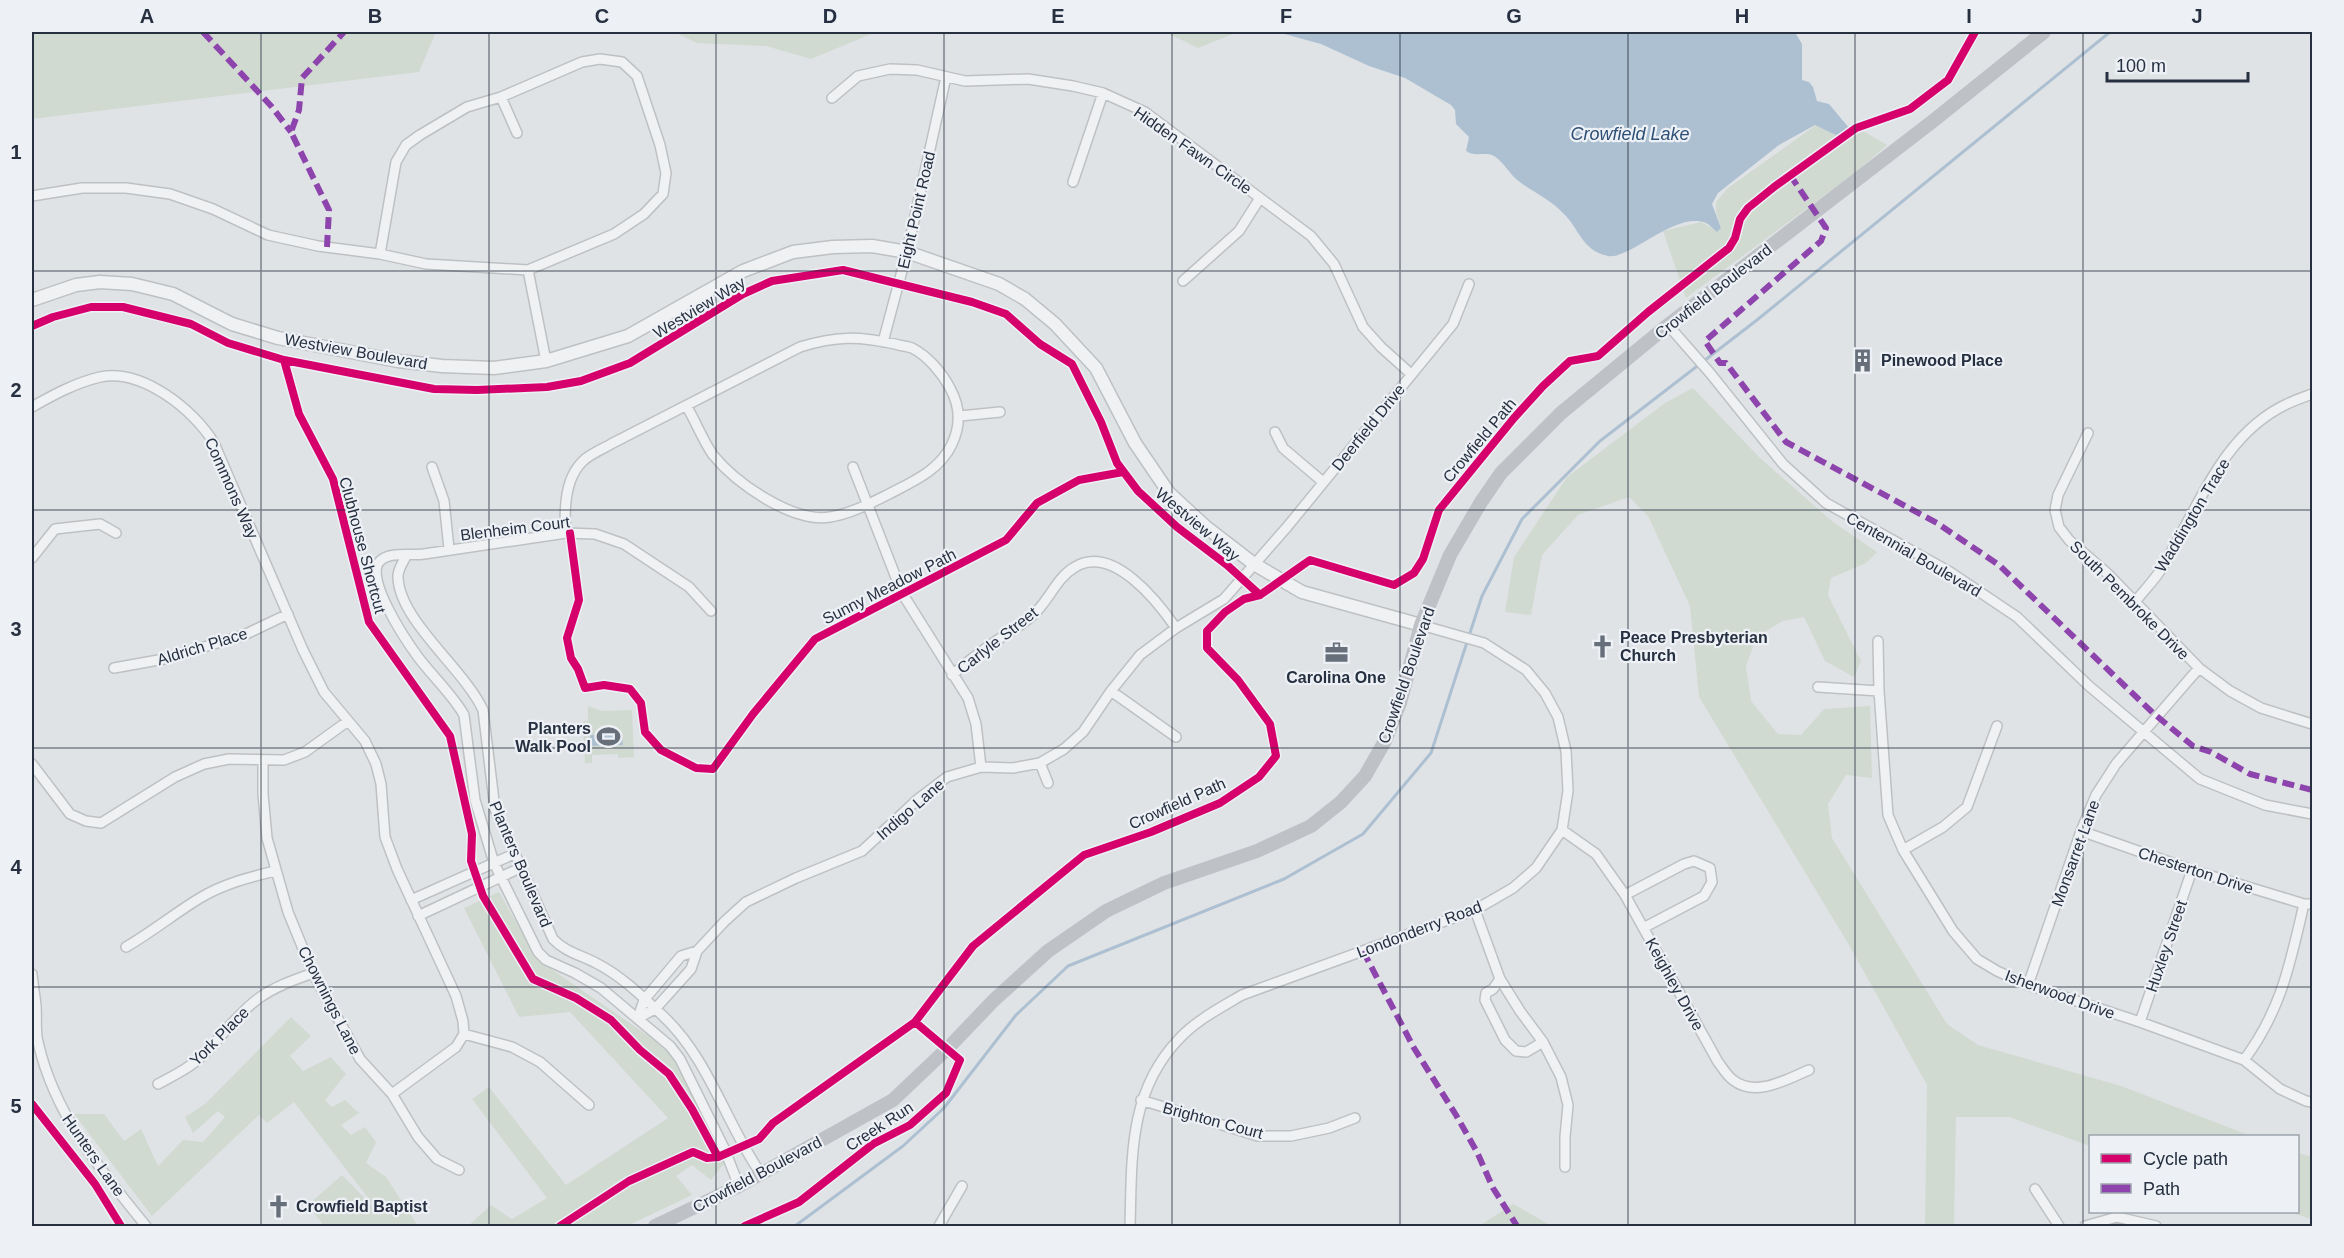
<svg xmlns="http://www.w3.org/2000/svg" width="2344" height="1258" font-family="Arial,sans-serif">
  <rect width="100%" height="100%" fill="#e0e3e6"/>
  <path fill="#d1dad1" d="M32 32H436L419 72 32 119Z
    M674 32H876L811 59 766 46 697 43Z
    M1165 32H1238L1198 48Z
    M1851 124 1887 145 1857 171 1686 298 1663 231 1701 222 1717 231 1721 228 1716 212V202L1728 188 1816 125 1826 126 1840 136Z
    M1693 388 1759 457 1833 522 1877 552 1866 563 1831 578 1828 595 1861 661 1854 677 1825 661 1804 617 1783 621 1757 636 1746 666 1751 701 1778 734 1801 735 1824 709 1870 706 1872 778 1846 775 1828 804 1832 838 1947 1024 1978 1045 2121 1086 2251 1136H2090V1146L2009 1117H1956L1954 1226H1925L1927 1085 1849 945 1699 697 1690 606 1648 516 1629 497 1578 515 1542 555 1531 615 1505 612 1514 557 1567 477 1665 403Z
    M588 706 602 711 632 710 634 757 618 758V754L592 755V763H585L583 721H588Z
    M499 892 538 960 672 1052 727 1160 711 1180 692 1165 676 1176 692 1195 627 1226H468L491 1205 512 1219 547 1198 472 1099 489 1087 566 1185 668 1118 570 1012 519 1017 464 908Z
    M291 1017 311 1036 290 1056 303 1071 331 1057 346 1074 325 1100 332 1107 345 1100 359 1113 341 1125 351 1135 365 1127 376 1142 366 1163 386 1177 418 1226H324L308 1205 342 1175 383 1217 294 1102 267 1123 259 1115 152 1216 74 1114H104L124 1141 141 1129 158 1166 183 1140 203 1142 225 1117 218 1111 193 1133 185 1117 205 1104Z
    M2298 1153 2312 1157V1219L2288 1212H2298Z
    M1513 1204 1552 1226H1479Z"/>
  <path fill="#adc0d2" d="M1277 32H1795L1802 44V80L1809 82 1813 87 1817 101 1829 104 1850 129 1840 137 1815 125 1779 145 1718 193 1712 204 1721 228 1717 232C1713 229 1710 225 1706 223 1675 211 1630 260 1608 256 1582 251 1579 228 1563 213 1549 198 1528 190 1515 178 1508 171 1501 159 1492 155 1483 152 1474 157 1466 151L1469 137 1456 124 1455 110 1451 105 1405 78 1369 66 1321 44Z
    M622 734 623 745 590 746V735Z"/>
  <g fill="none" stroke-linecap="round" stroke-linejoin="round">
    <path stroke="#adc0d2" stroke-width="3" d="M795 1226 903 1146 944 1108 1016 1015 1068 966 1284 879 1363 834 1431 753 1482 596 1522 519 1600 441 1757 320 2110 32"/>
    <defs>
      <path id="minor" d="M501 97 517 133
        M832 98 858 76 890 69 917 70 965 81 1028 79 1073 86 1103 93 1145 112 1311 236 1334 264 1363 327 1381 347 1411 374
        M1073 182 1103 93
        M32 196 82 188H126L170 194 213 209 268 235 318 246 380 254 426 264 528 270 614 234 644 214 663 194 666 173 660 145 637 76 622 62 600 59 582 62 501 97 467 107 420 135 406 145 396 162 380 254
        M528 270 546 361
        M1183 281 1239 231 1260 198
        M1668 325 1710 373 1783 464 1826 503 1950 572 2017 617 2089 686 2200 779 2265 805 2312 814
        M883 342 907 252 946 77
        M32 407C53 395 75 383 100 377 142 368 194 410 214 443L303 650 324 692 365 741 376 764 381 784 385 837 397 869 456 996 463 1021 464 1034 456 1047 392 1094
        M960 416 1000 412
        M1275 432 1283 448 1323 482
        M2088 433 2058 495 2055 510 2059 527 2069 540 2108 574 2199 668 2230 691 2261 708 2312 724
        M432 467 444 501 449 549
        M853 467 902 593 968 698 976 724 981 767
        M566 533C564 510 564 479 583 461 590 454 603 449 611 444L800 347C836 336 858 336 895 344 900 346 907 346 912 348 928 356 942 373 950 388 960 406 961 425 952 444 940 470 914 481 889 494 871 503 850 514 830 517 792 523 736 483 713 455 703 441 696 422 687 407
        M406 556C403 563 397 570 398 578 400 621 464 669 483 710L495 809 553 939C565 952 581 955 596 963 620 975 642 996 661 1014 709 1058 725 1122 761 1174
        M32 558 55 529 100 524 116 533
        M2135 602C2144 590 2156 579 2163 566 2198 509 2222 434 2287 404 2295 400 2304 397 2312 394
        M711 611 689 587 624 544 595 534 566 533 424 554C411 556 390 551 380 561 363 577 407 642 418 657 433 677 452 694 464 715L475 800 494 863 538 952 546 960 575 973 601 988 670 1046 680 1059 724 1148 739 1186
        M1878 641 1879 691 1888 815 1903 850 1953 931 1977 959 1997 971 2028 985 2140 1022 2244 1060 2280 1089 2306 1101 2312 1102
        M114 668 164 659 244 635 288 614
        M952 675C966 663 980 652 996 641 1008 633 1022 625 1033 615 1049 601 1056 578 1075 567 1113 544 1158 602 1176 628
        M1818 687 1879 691
        M1111 691 1176 737
        M263 760V794L267 838 288 912 313 973 360 1059 392 1094 418 1137 437 1159 459 1170
        M1040 763 1048 783
        M32 764 70 814 86 821 101 823 175 777 204 764 229 759 284 760 305 752 348 721
        M1562 830 1596 854 1625 895 1718 1062C1722 1067 1727 1076 1733 1080 1756 1098 1787 1079 1809 1070
        M2081 831 2192 870 2304 904H2312
        M1903 850 1943 827 1967 807 1997 726
        M1625 895 1684 864 1694 861 1710 868 1712 882 1704 896 1645 927
        M411 900 514 854
        M1475 910 1500 979 1520 1011 1543 1042 1561 1077 1568 1105 1565 1137V1167
        M418 916 520 868
        M126 947C152 932 175 913 200 898 223 884 250 877 275 871
        M697 951 681 956 644 1000 638 1018 655 1009 691 969 697 951 725 921 746 902 796 878 862 851 918 799 947 777 981 767 1013 768 1040 763 1064 749 1083 732 1111 691 1140 655 1176 628 1224 599 1287 527 1453 324 1469 284
        M32 974C33 985 35 995 36 1006 37 1018 35 1031 38 1042 54 1114 101 1171 146 1226
        M1500 979 1493 989 1486 993 1485 1000 1505 1040 1516 1051 1526 1052 1543 1042
        M2028 985 2081 831 2096 795 2116 764 2199 668
        M2140 1022 2192 870
        M464 1034 512 1047 540 1062 589 1105
        M2244 1060C2282 1009 2290 963 2304 904
        M158 1084C175 1075 191 1067 204 1054 223 1035 237 1014 259 998 276 986 294 980 313 973
        M1141 1100 1258 1136H1291L1329 1128 1355 1118
        M2035 1189 2059 1226
        M939 1226 962 1186
        M1130 1226C1132 1159 1128 1093 1178 1040 1195 1021 1220 1008 1242 995L1475 910 1513 888 1536 868 1562 830 1568 791 1566 751 1558 717 1545 693 1526 670 1484 643 1421 625
        M2085 1226 2117 1217 2156 1226"/>
      <path id="tertiary" d="M32 300 76 285 100 282 132 284 173 294 232 324 278 338 398 361 442 366 494 368 546 361 628 336 743 271 793 252 833 247 872 246 907 252 999 284 1025 299 1055 324 1096 368 1135 443 1169 493 1206 527 1254 564 1302 592 1421 625"/>
    </defs>
    <use href="#minor" stroke="#bec1c4" stroke-width="12"/>
    <use href="#tertiary" stroke="#bec1c4" stroke-width="15"/>
    <use href="#minor" stroke="#f0f1f2" stroke-width="9"/>
    <use href="#tertiary" stroke="#f0f1f2" stroke-width="12"/>
    <path stroke="#bec1c6" stroke-width="14" d="M655 1226 739 1186 893 1100 951 1045 994 1000 1048 951 1106 911 1164 883 1257 851 1311 826 1341 802 1365 776 1385 741 1400 703 1421 625 1450 555 1481 502 1501 473 1561 413 1668 325 1933 121 2044 32"/>
    <path stroke="#8e44ad" stroke-width="6" stroke-dasharray="12 6" stroke-linecap="butt" d="M203 32 272 107 291 132
      M1790 175 1826 228 1821 241 1705 341 1720 363H1726L1786 442 1937 523 1999 565 2153 713 2193 746 2211 752 2250 774 2312 790
      M327 247 329 210 291 132 299 110 302 78 344 32
      M1363 951 1414 1048 1456 1115 1477 1152 1493 1188 1517 1226"/>
    <defs>
      <path id="cycleway" d="M32 326 53 317 91 307H123L191 324 228 343 284 360 434 389 477 390 547 387 581 381 630 363 743 294 772 281 843 270 972 302 1006 314 1040 344 1072 364 1101 422 1117 463 1138 491 1177 527 1227 565 1260 595
        M284 360 299 414 333 479 369 622 450 736 472 834 471 861 483 896 533 979 576 998 611 1020 640 1050 669 1074 692 1109 718 1157
        M570 533 579 600 567 638 571 658 578 669 585 688 604 685 630 689 641 703 645 732 661 750 696 768 713 769 753 714 815 639 1006 540 1037 503 1079 480 1123 472
        M32 1104 95 1184 121 1226
        M560 1226 629 1181 693 1152 707 1158 718 1157 759 1139 773 1123 915 1022 973 946 1084 855 1151 832 1220 803 1259 777 1276 756 1270 724 1238 680 1207 648V631L1225 612 1244 599 1260 595 1310 560 1394 585 1414 573 1423 559 1439 510 1514 418 1543 386 1570 361 1598 356 1648 312 1729 248 1735 238 1740 219 1748 208 1774 187 1856 128 1910 109 1948 80 1975 32
        M745 1226 799 1202 873 1144 910 1125 946 1093 960 1060 915 1022"/>
    </defs>
    <use href="#cycleway" stroke="#edf1f6" stroke-width="11"/>
    <use href="#cycleway" stroke="#d6006c" stroke-width="8"/>
  </g>
  <path fill="none" stroke="#263040" stroke-width="1.5" stroke-opacity="0.55" d="M261 32V1226M489 32V1226M716 32V1226M944 32V1226M1172 32V1226M1400 32V1226M1628 32V1226M1855 32V1226M2083 32V1226M32 271H2312M32 510H2312M32 748H2312M32 987H2312"/>
  <defs>
    <symbol id="building-bare" viewBox="-9 -9 18 18"><path d="M-4-6H4V6H1V3H-1V6H-4ZM-2.5-4.3h1.7v1.8h-1.7ZM.8-4.3h1.7v1.8H.8ZM-2.5-1h1.7V.8h-1.7ZM.8-1h1.7V.8H.8Z" fill="#676f7a" stroke="#edf1f6" stroke-width="2.5" paint-order="stroke"/></symbol>
    <symbol id="church-bare" viewBox="-9 -9 18 18"><path d="M-1.2-6h2.4v3.5h3.3v2.4h-3.3V6h-2.4V-.1h-3.3v-2.4h3.3Z" fill="#676f7a" stroke="#edf1f6" stroke-width="2.5" paint-order="stroke"/></symbol>
    <symbol id="office-bare" viewBox="-9 -9 18 18"><path d="M-6-3h4V-5.5h4V-3h4V5H-6ZM-1-4.5V-3h2v-1.5ZM-6 0V1H6V0Z" fill="#676f7a" stroke="#edf1f6" stroke-width="2.5" paint-order="stroke"/></symbol>
    <symbol id="stadium-bare" viewBox="-9 -9 18 18"><path d="M0-5a6.5 5 0 1 0 0 10a6.5 5 0 1 0 0-10ZM-3.5-1.8h7v3.6h-7Z" fill="#676f7a" stroke="#edf1f6" stroke-width="2.5" paint-order="stroke"/></symbol>
  </defs>
  <g fill-rule="evenodd">
    <use href="#building-bare" x="1846" y="344" width="33" height="33"/>
    <use href="#church-bare" x="1586" y="630" width="33" height="33"/>
    <use href="#office-bare" x="1320" y="636" width="33" height="33"/>
    <use href="#stadium-bare" x="592" y="720" width="33" height="33"/>
    <use href="#church-bare" x="262" y="1190" width="33" height="33"/>
  </g>
  <g text-anchor="middle" stroke-width="4.5" stroke-linejoin="round" paint-order="stroke">
    <g font-size="16" fill="#263040" stroke="#edf1f6">
      <text transform="translate(1193 150) rotate(35)" y="6">Hidden Fawn Circle</text>
      <text transform="translate(916 210) rotate(-77)" y="6">Eight Point Road</text>
      <text transform="translate(1713 291) rotate(-38)" y="6">Crowfield Boulevard</text>
      <text transform="translate(699 307) rotate(-31)" y="6">Westview Way</text>
      <text transform="translate(356 351) rotate(10)" y="6">Westview Boulevard</text>
      <text transform="translate(1368 427) rotate(-51)" y="6">Deerfield Drive</text>
      <text transform="translate(1479 440) rotate(-50)" y="6">Crowfield Path</text>
      <text transform="translate(232 488) rotate(66)" y="6">Commons Way</text>
      <text transform="translate(2192 515) rotate(-59)" y="6">Waddington Trace</text>
      <text transform="translate(1198 524) rotate(40)" y="6">Westview Way</text>
      <text transform="translate(515 528) rotate(-7)" y="6">Blenheim Court</text>
      <text transform="translate(363 545) rotate(75)" y="6">Clubhouse Shortcut</text>
      <text transform="translate(1914 554) rotate(30)" y="6">Centennial Boulevard</text>
      <text transform="translate(889 586) rotate(-27)" y="6">Sunny Meadow Path</text>
      <text transform="translate(2130 600) rotate(45)" y="6">South Pembroke Drive</text>
      <text transform="translate(997 640) rotate(-38)" y="6">Carlyle Street</text>
      <text transform="translate(202 646) rotate(-17)" y="6">Aldrich Place</text>
      <text transform="translate(1406 675) rotate(-71)" y="6">Crowfield Boulevard</text>
      <text transform="translate(1177 803) rotate(-24)" y="6">Crowfield Path</text>
      <text transform="translate(910 809) rotate(-41)" y="6">Indigo Lane</text>
      <text transform="translate(2075 853) rotate(-70)" y="6">Monsarret Lane</text>
      <text transform="translate(521 864) rotate(67)" y="6">Planters Boulevard</text>
      <text transform="translate(2196 870) rotate(18)" y="6">Chesterton Drive</text>
      <text transform="translate(1419 929) rotate(-21)" y="6">Londonderry Road</text>
      <text transform="translate(2166 946) rotate(-71)" y="6">Huxley Street</text>
      <text transform="translate(1675 984) rotate(61)" y="6">Keighley Drive</text>
      <text transform="translate(2060 994) rotate(20)" y="6">Isherwood Drive</text>
      <text transform="translate(330 1000) rotate(63)" y="6">Chownings Lane</text>
      <text transform="translate(219 1036) rotate(-45)" y="6">York Place</text>
      <text transform="translate(1213 1120) rotate(15)" y="6">Brighton Court</text>
      <text transform="translate(879 1126) rotate(-33)" y="6">Creek Run</text>
      <text transform="translate(94 1155) rotate(55)" y="6">Hunters Lane</text>
      <text transform="translate(757 1174) rotate(-28)" y="6">Crowfield Boulevard</text>
    </g>
    <g font-size="16" font-weight="bold" fill="#263040" stroke="#edf1f6" text-anchor="start">
      <text x="1881" y="366">Pinewood Place</text>
      <text x="1620" y="643">Peace Presbyterian<tspan x="1620" dy="18">Church</tspan></text>
      <text x="1336" y="683" text-anchor="middle">Carolina One</text>
      <text x="591" y="734" text-anchor="end">Planters<tspan x="591" dy="18">Walk Pool</tspan></text>
      <text x="296" y="1212">Crowfield Baptist</text>
    </g>
    <g font-size="18" font-style="italic" fill="#2f5076" stroke="#edf1f6">
      <text x="1630" y="140">Crowfield Lake</text>
    </g>
  </g>
  <rect width="2344" height="1258" fill="none" stroke="#edf1f6" stroke-width="66"/>
  <rect x="2089" y="1135" width="210" height="78" fill="#edf1f6" stroke="#9da4ad" stroke-width="1.5"/>
  <rect x="2101" y="1154" width="30" height="9" fill="#d6006c" stroke="#9da4ad" stroke-width="1.5"/>
  <text x="2143" y="1165" font-size="18" fill="#263040">Cycle path</text>
  <rect x="2101" y="1184" width="30" height="9" fill="#8e44ad" stroke="#9da4ad" stroke-width="1.5"/>
  <text x="2143" y="1195" font-size="18" fill="#263040">Path</text>
  <path d="M2107 72v9h141v-9" fill="none" stroke="#263040" stroke-width="3"/>
  <text x="2116" y="72" font-size="18" fill="#263040" stroke="#edf1f6" stroke-width="4.5" paint-order="stroke">100 m</text>
  <rect x="33" y="33" width="2278" height="1192" fill="none" stroke="#263040" stroke-width="2"/>
  <g font-size="20" text-anchor="middle" font-weight="bold" fill="#263040">
    <text x="147" y="23">A</text>
    <text x="375" y="23">B</text>
    <text x="602" y="23">C</text>
    <text x="830" y="23">D</text>
    <text x="1058" y="23">E</text>
    <text x="1286" y="23">F</text>
    <text x="1514" y="23">G</text>
    <text x="1742" y="23">H</text>
    <text x="1969" y="23">I</text>
    <text x="2197" y="23">J</text>
    <text x="16" y="159">1</text>
    <text x="16" y="397">2</text>
    <text x="16" y="636">3</text>
    <text x="16" y="874">4</text>
    <text x="16" y="1113">5</text>
  </g>
</svg>
